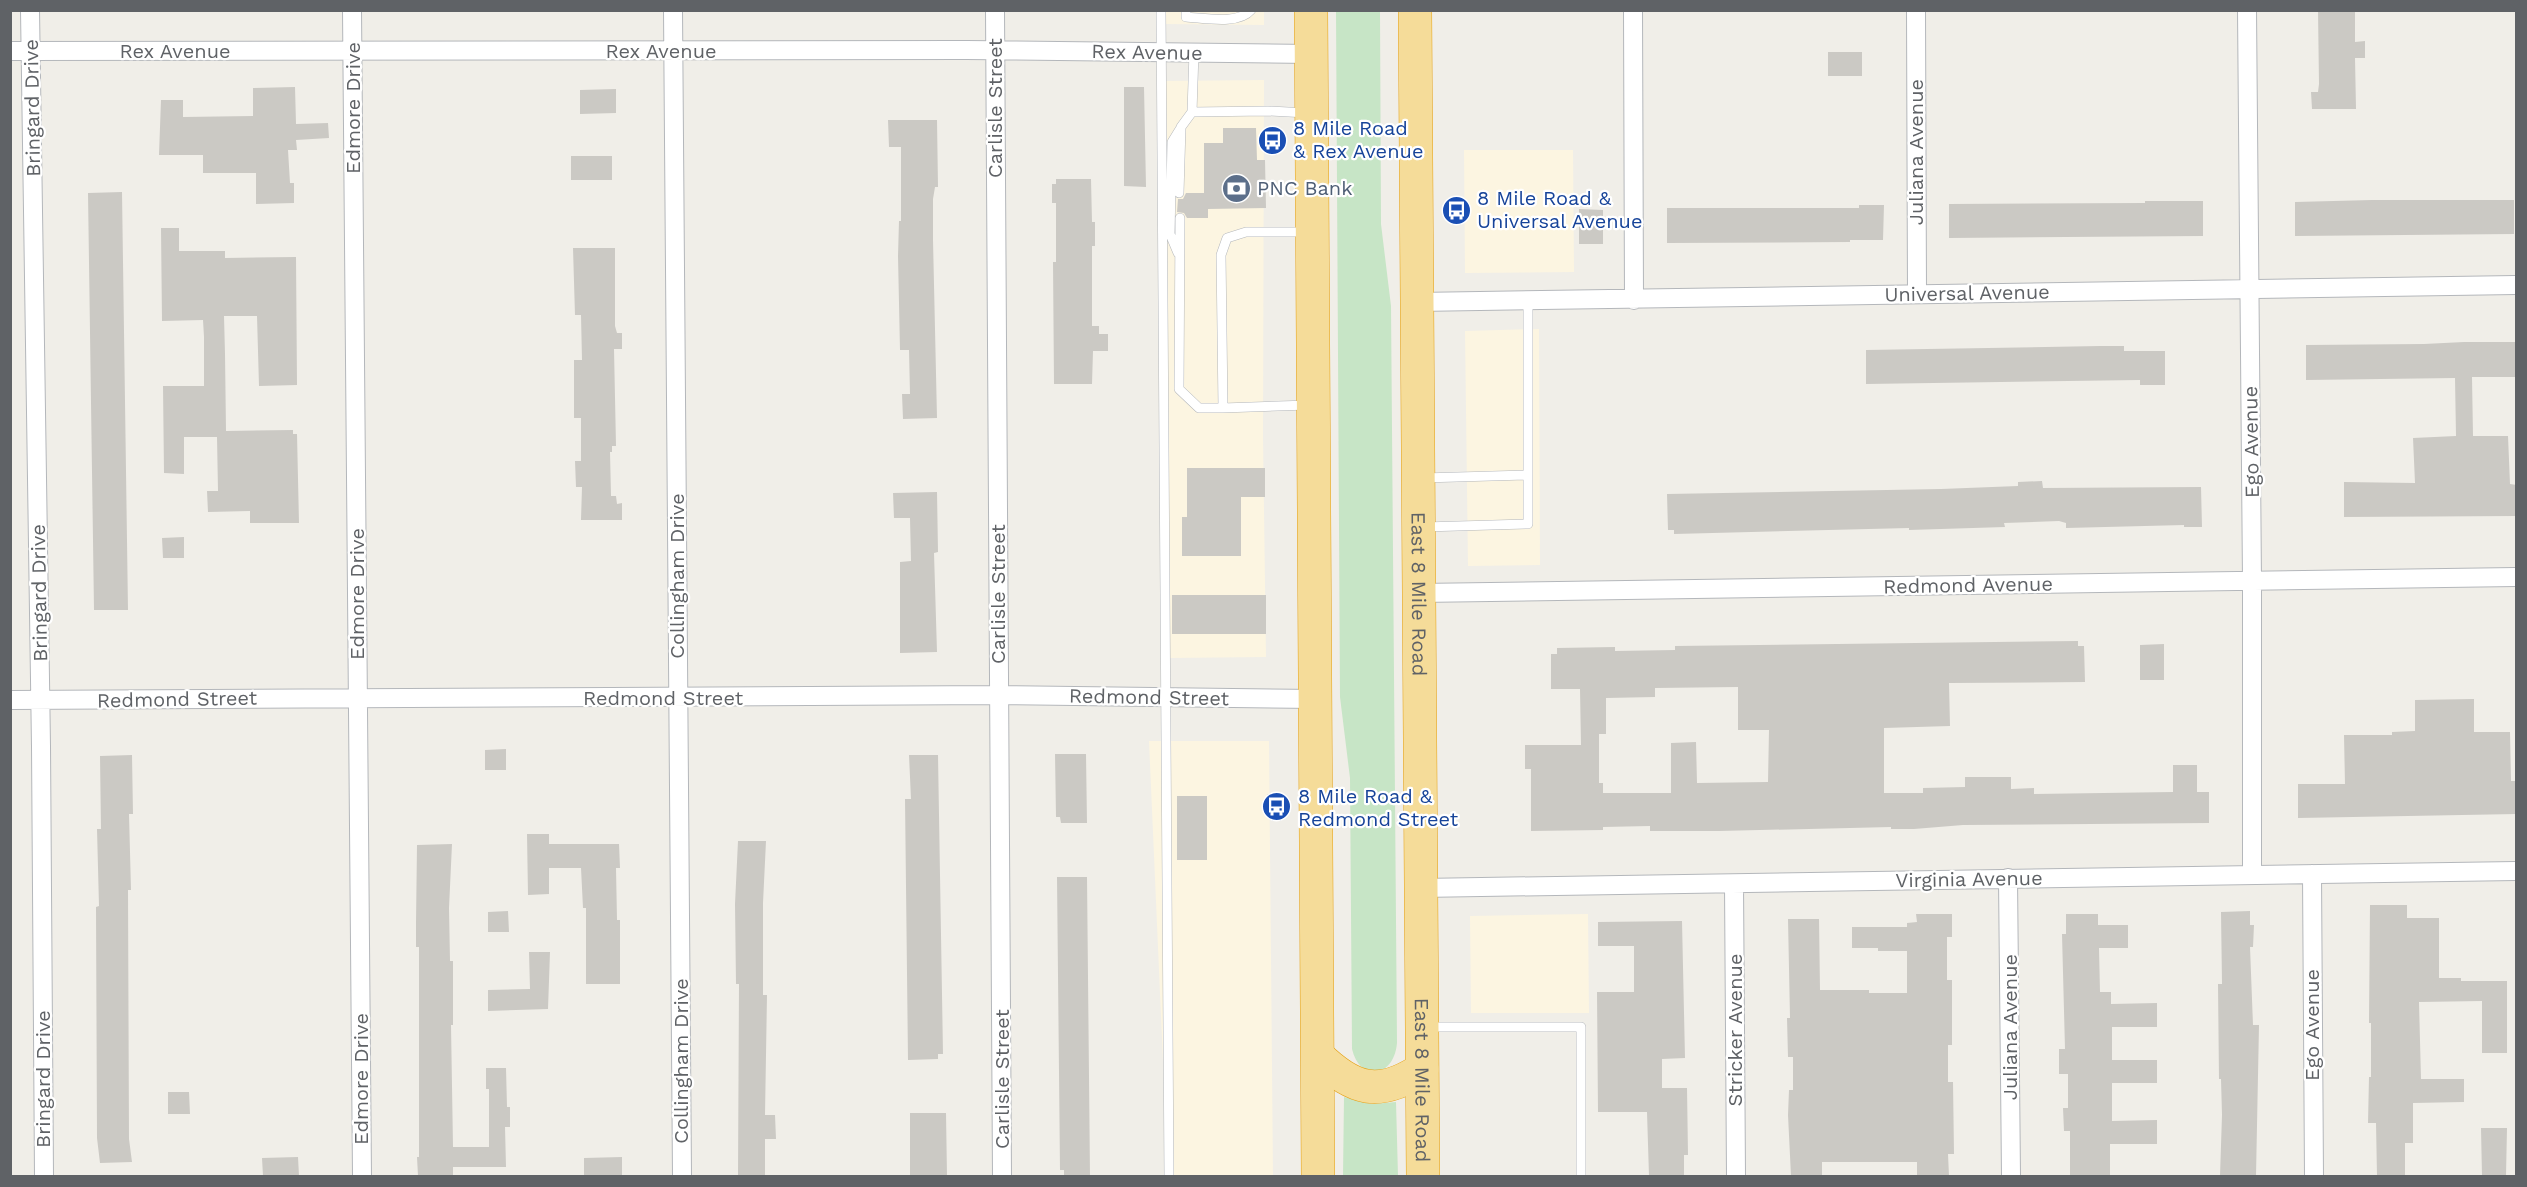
<svg xmlns="http://www.w3.org/2000/svg" width="2527" height="1187" font-family="'Work Sans',sans-serif">
  <rect width="100%" height="100%" fill="#f0eee8"/>
  <path fill="#fcf5e1" d="M1165 11H1264V25L1165 24Z
    M1264 80 1263 437 1266 657 1170 658 1163 81Z
    M1464 150H1573L1574 272 1465 273Z
    M1539 329 1540 565 1468 566 1465 331Z
    M1149 741H1269L1273 1176H1168Z
    M1588 914 1589 1013H1471L1470 916Z"/>
  <path fill="#c7e5c6" d="M1336 11H1380L1381 224 1391 306 1397 1043C1394 1078 1360 1083 1352 1049L1350 778 1340 697Z
    M1344 1097 1372 1104 1396 1102 1398 1176H1343Z"/>
  <path fill="#cbc9c4" fill-rule="evenodd" d="M2318 10H2355V42L2365 41V58H2355L2356 109H2312L2311 92H2318L2319 84Z
    M1828 52H1862V76H1828Z
    M295 87 296 124 328 123 329 138 296 140 297 150H288L290 183H294V203L256 204V173H203V155H159L161 100H183V117L253 116V88Z
    M1124 87H1144L1146 187 1124 186Z
    M616 89V113L580 114V90Z
    M888 120H937L938 187H935L933 199V240L937 418 903 419 902 394H910L909 350H900L898 256 899 221H901V147H889Z
    M1223 128H1256L1257 160H1265L1266 208 1208 209V218H1187L1184 213 1177 212 1178 199H1183L1186 193H1204V143H1223Z
    M571 156H612V180H571Z
    M1056 179H1091L1092 222H1095V246H1092V326H1099V334H1108V351H1093L1092 384H1054L1053 262H1056V203H1052V184H1056Z
    M122 192 128 610H94L88 193Z
    M2372 200H2514V234L2295 236V202Z
    M2145 201H2203V236L1949 238V204L2145 203Z
    M1859 205H1884L1883 240H1850V242L1667 243V208H1859Z
    M1579 209 1603 210V244H1579Z
    M161 228H179V251H225V258L296 257 297 385 259 386 257 316H224L225 354 226 431 293 430V434H297L299 523H250V511L208 512 207 491H218L217 437H184V474L164 473 163 386H204V337L203 320 162 321Z
    M573 248H615V326L617 333H622V349H614L616 446H612V452H610L611 496H616L617 504 622 503V520H581L582 487H576L575 461H581V418H574V360H582L581 315H575Z
    M2464 342H2517V377H2472L2473 436H2508L2510 484 2517 485V516L2344 517V482L2415 483 2413 438 2456 436 2455 378 2306 380V345L2424 344Z
    M2100 346H2124V351H2165V385H2140V380L1866 384V350Z
    M1187 468H1265V497H1241V556H1182V517H1187Z
    M2042 481 2043 488 2201 487 2202 527H2184V525L2066 528V523L2059 521 2004 523 2005 527 1909 530V528L1674 534V530H1668L1667 494 1941 489 2018 486V482Z
    M937 492 938 552 934 553 937 652 900 653V562L911 561 910 518H894L893 493Z
    M184 537V558H163L162 538Z
    M1172 595H1266V634H1172Z
    M2078 641V646H2084L2085 682 1949 683 1950 726 1884 728V793H1923V788L1965 787V777H2011V789L2034 788V794L2173 792V765H2197V792H2209V823L1963 825 1914 829H1891V827L1719 831H1650V826L1603 827V830L1531 831V769H1525V745H1581L1580 689H1551V654H1557V648L1615 647V651L1675 650V646ZM1738 687V730H1769L1768 782 1697 783 1696 742 1671 743V793H1603V783H1599V734H1606V698L1655 697V688Z
    M2164 644V680H2140V645Z
    M2474 699V732H2510L2511 781H2517V814L2298 818V784H2345L2344 735H2392V732L2415 731V700Z
    M506 749V770H485V750Z
    M1055 754H1086L1087 823H1061L1060 817H1056Z
    M132 755 133 814H129L131 890H128L129 1139 132 1162 100 1163 97 1138 96 907 99 906 97 829H101L100 756Z
    M909 755H938L943 1054H938V1059L908 1060 905 799H911Z
    M1177 796H1207V860H1177Z
    M527 834H549V844H619L620 868H616L617 920H620V984H586V908H583L581 868H549V894L528 895Z
    M738 841H766L763 903V995H767L765 1115H775L776 1139H765V1176H738L739 984H736L735 904Z
    M452 844 449 908 450 961H453V1025H451L453 1147H489V1089H486V1068H506L507 1107H510V1127H505L506 1167H453V1176H418L417 1157H419V947H416V923L417 845Z
    M1057 877H1087L1090 1176H1064V1170H1060Z
    M2370 905H2407V918H2439V978H2461V981H2507V1053H2482V1001L2419 1002 2421 1079H2464V1102L2413 1103V1143H2405V1176H2377L2376 1123H2368L2369 1077H2371V1023H2369Z
    M508 911 509 932H488V912Z
    M2250 911V925H2254L2253 947H2250L2253 1025H2259L2256 1176H2220L2222 1115 2221 1079H2219L2218 984H2222L2221 912Z
    M1916 914H1952V937H1947V980H1952V1045H1948V1082H1953L1954 1154H1948L1949 1176H1917V1162H1822V1176H1791L1788 1115 1789 1090H1793V1057H1788L1787 1018H1790L1788 919H1819L1820 990H1869V993H1907V951H1878V948H1852V927H1907V923L1917 922Z
    M2066 914H2098V925H2128V948H2099L2100 992H2111V1004L2157 1003V1027H2112V1060H2157V1083H2112V1121L2157 1120V1144H2110V1176H2070V1131H2064L2063 1108H2068V1074H2059V1049H2065L2062 934H2066Z
    M1682 921 1685 1058 1662 1059V1088H1687L1688 1155H1684V1176H1649L1647 1112H1598L1597 992H1634V946H1598V922Z
    M529 952H550L548 1009 488 1011V990L530 989Z
    M168 1092H189L190 1114H168Z
    M910 1113H946L947 1176H910Z
    M2481 1128H2507L2506 1176H2482Z
    M298 1157 299 1176H263L262 1158Z
    M622 1157V1176H584V1158Z"/>
  <g fill="none" stroke-linecap="round" stroke-linejoin="round">
    <defs>
      <path id="lane" d="M1161 10 1169 1176
        M1186 10V17C1205 18 1238 25 1251 10
        M1192 112 1268 111 1307 113
        M1179 193 1181 127 1192 112 1194 52
        M1180 218 1179 389 1199 408H1223
        M1307 232H1246L1227 238 1221 255 1223 408 1309 405
        M1178 253 1170 234 1172 142 1180 129
        M1528 300V475
        M1423 478 1528 475V524L1424 527
        M1427 1027H1581V1176"/>
      <path id="street" d="M30 10 41 746 44 1176
        M352 10 362 1176
        M673 10 682 1176
        M995 10 1002 1176
        M1633 10 1634 300
        M1916 10 1917 294
        M2247 10 2252 581V874
        M10 51 966 50 1311 54
        M1417 302 2516 285
        M1419 593 2516 577
        M10 700 999 695 1315 699
        M2312 874 2314 1176
        M2008 878 2011 1176
        M1734 884 1736 1176
        M1421 888 2516 871"/>
      <g id="highway">
        <path d="M1311 10 1318 1176"/>
        <path id="s1" d="M1415 10 1423 1176"/>
        <path d="M1318 1056C1353 1090 1379 1098 1422 1069"/>
      </g>
    </defs>
    <use href="#lane" stroke="#b4b7bb" stroke-width="10"/>
    <use href="#street" stroke="#b4b7bb" stroke-width="20"/>
    <use href="#highway" stroke="#e5a012" stroke-width="34"/>
    <use href="#lane" stroke="#fff" stroke-width="9"/>
    <use href="#street" stroke="#fff" stroke-width="18"/>
    <use href="#highway" stroke="#f5dc99" stroke-width="33"/>
  </g>
  <defs>
    <symbol id="bus-disc" viewBox="-11 -11 22 22"><circle r="9.5" fill="#1a4fb4" stroke="#fff"/><path d="M-5-6H5V4H4V6H2V4H-2V6H-4V4H-5ZM-3.5-4V0h7V-4ZM-3.5 1.2v1.5H-2V1.2ZM2 1.2v1.5H3.5V1.2Z" fill="#fff"/></symbol>
    <symbol id="bank-disc" viewBox="-11 -11 22 22"><circle r="9.5" fill="#5c6f8a" stroke="#fff"/><path d="M-6-4H6V4H-6ZM0-2.3a2.3 2.3 0 1 0 0 4.6a2.3 2.3 0 1 0 0-4.6Z" fill="#fff"/></symbol>
  </defs>
  <g fill-rule="evenodd">
    <use href="#bus-disc" x="1256" y="124" width="33" height="33"/>
    <use href="#bank-disc" x="1220" y="172" width="33" height="33"/>
    <use href="#bus-disc" x="1440" y="194" width="33" height="33"/>
    <use href="#bus-disc" x="1260" y="790" width="33" height="33"/>
  </g>
  <g text-anchor="middle" stroke-width="4.5" stroke-linejoin="round" paint-order="stroke">
    <g font-size="20" fill="#5f6266" stroke="#fff">
      <text x="175" y="58">Rex Avenue</text>
      <text x="661" y="58">Rex Avenue</text>
      <text transform="translate(1147 52) rotate(1)" y="7">Rex Avenue</text>
      <text transform="translate(32 108) rotate(-91)" y="7">Bringard Drive</text>
      <text transform="translate(353 108) rotate(-90)" y="7">Edmore Drive</text>
      <text transform="translate(995 108) rotate(-90)" y="7">Carlisle Street</text>
      <text transform="translate(1916 152) rotate(-90)" y="7">Juliana Avenue</text>
      <text transform="translate(1967 293) rotate(-1)" y="7">Universal Avenue</text>
      <text transform="translate(2251 442) rotate(-91)" y="7">Ego Avenue</text>
      <text transform="translate(677 576) rotate(-90)" y="7">Collingham Drive</text>
      <text transform="translate(1968 585) rotate(-1)" y="7">Redmond Avenue</text>
      <text transform="translate(39 593) rotate(-91)" y="7">Bringard Drive</text>
      <text transform="translate(357 594) rotate(-90)" y="7">Edmore Drive</text>
      <text transform="translate(998 594) rotate(-90)" y="7">Carlisle Street</text>
      <text dy="7" stroke="none"><textPath href="#s1" startOffset="584">East 8 Mile Road</textPath></text>
      <text transform="translate(1149 697) rotate(1)" y="7">Redmond Street</text>
      <text x="663" y="705">Redmond Street</text>
      <text transform="translate(177 699) rotate(-1)" y="7">Redmond Street</text>
      <text transform="translate(1969 879) rotate(-1)" y="7">Virginia Avenue</text>
      <text transform="translate(2312 1025) rotate(-90)" y="7">Ego Avenue</text>
      <text transform="translate(2010 1027) rotate(-90)" y="7">Juliana Avenue</text>
      <text transform="translate(1735 1030) rotate(-90)" y="7">Stricker Avenue</text>
      <text transform="translate(681 1061) rotate(-90)" y="7">Collingham Drive</text>
      <text transform="translate(43 1079) rotate(-90)" y="7">Bringard Drive</text>
      <text transform="translate(361 1079) rotate(-90)" y="7">Edmore Drive</text>
      <text transform="translate(1002 1079) rotate(-90)" y="7">Carlisle Street</text>
      <text dy="7" stroke="none"><textPath href="#s1" startOffset="1070">East 8 Mile Road</textPath></text>
    </g>
    <g font-size="20" fill="#164399" stroke="#fff" text-anchor="start">
      <text x="1293" y="135">8 Mile Road<tspan x="1293" dy="23">&amp; Rex Avenue</tspan></text>
      <text x="1477" y="205">8 Mile Road &amp;<tspan x="1477" dy="23">Universal Avenue</tspan></text>
      <text x="1298" y="803">8 Mile Road &amp;<tspan x="1298" dy="23">Redmond Street</tspan></text>
    </g>
    <g font-size="20" fill="#4e5e75" stroke="#fff" text-anchor="start">
      <text x="1257" y="195">PNC Bank</text>
    </g>
  </g>
  <rect width="2527" height="1187" fill="none" stroke="#5f6266" stroke-width="24"/>
</svg>
